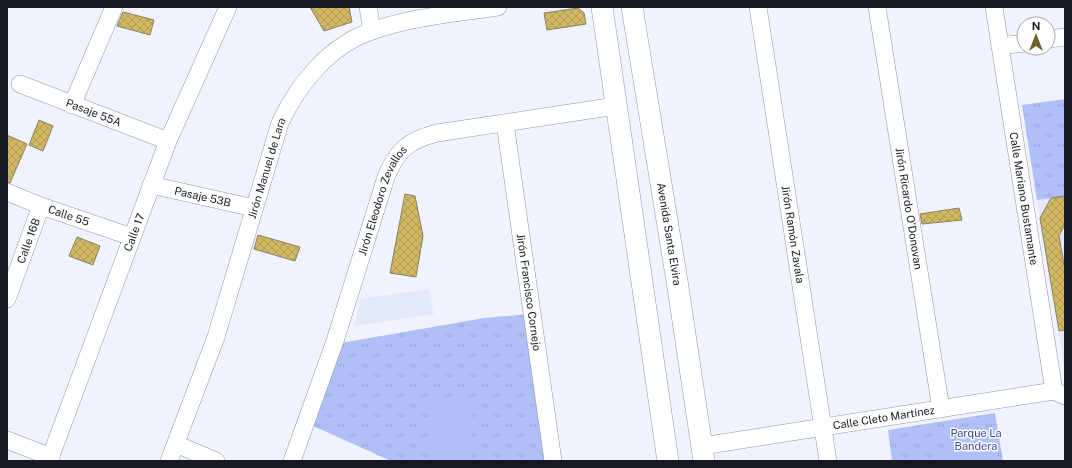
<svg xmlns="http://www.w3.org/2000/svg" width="1072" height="468" font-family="'Public Sans',sans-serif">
  <defs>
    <pattern id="park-tufts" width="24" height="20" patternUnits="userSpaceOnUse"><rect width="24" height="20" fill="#b0bff7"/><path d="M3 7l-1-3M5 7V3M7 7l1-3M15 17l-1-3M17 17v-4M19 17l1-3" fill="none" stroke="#97a4d3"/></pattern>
    <pattern id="building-cross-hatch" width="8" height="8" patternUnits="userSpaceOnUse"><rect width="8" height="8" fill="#d0b762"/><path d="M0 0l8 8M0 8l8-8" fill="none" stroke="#b29d55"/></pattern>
  </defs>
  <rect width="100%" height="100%" fill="#f0f3fd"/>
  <path fill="#e2e7fa" d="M1065 196V372L1037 200Z
    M429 289 434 314 355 326 360 299Z"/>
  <path fill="url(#park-tufts)" d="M1065 99V196L1037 200 1022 105Z
    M530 314 549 461H391L311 425 341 343 484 318Z
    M995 413 1003 461H892L888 430Z"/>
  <path fill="#b0bff7" d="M434 402 473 405 470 461H431Z
    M943 447 991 451 990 461H942Z"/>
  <path fill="url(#building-cross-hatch)" stroke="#878069" d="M310 7H349L352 22 324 31Z
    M578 8 584 13 586 24 547 30 544 13Z
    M123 12 154 20 150 35 117 26Z
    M39 120 53 126 43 151 29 145Z
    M7 135 27 144 10 183 7 182Z
    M405 194 415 196 423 236 416 277 390 273Z
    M1065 196V224L1059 236 1065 270V330L1059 331 1040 218 1051 198Z
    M959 208 962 220 922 224 920 214Z
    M258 235 300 247 295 261 254 249Z
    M77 237 100 246 93 265 69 256Z"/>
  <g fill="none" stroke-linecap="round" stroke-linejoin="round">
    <defs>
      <g id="minor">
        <path d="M368 7 372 31"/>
        <path id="s1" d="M758 7 828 461"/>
        <path id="s2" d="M877 7 941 409"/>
        <path id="s3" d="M994 7 1054 391"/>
        <path d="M1048 39 1065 37"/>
        <path d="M1000 46 1024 43"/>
        <path id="s4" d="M20 84 168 141"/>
        <path d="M72 105 114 7"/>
        <path id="s5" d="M505 123 553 461"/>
        <path id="s6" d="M151 185 254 208"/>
        <path id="s7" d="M7 192 41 206 132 237"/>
        <path id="s8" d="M7 299 41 206"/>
        <path d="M7 440 51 457"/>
        <path d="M176 444 216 461"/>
        <path id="s9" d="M702 446 1054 391 1065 396"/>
        <path id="s10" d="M49 461 168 141 228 7"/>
        <path id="s11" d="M169 461 216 337 280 123C298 84 330 45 372 31 412 17 456 13 498 7"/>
        <path id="s12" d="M292 461 335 341 386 177C397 150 409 140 437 133L616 106"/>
      </g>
      <g id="tertiary">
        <path d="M602 7 668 461"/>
        <path id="s13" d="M632 7 677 281 704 461"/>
      </g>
    </defs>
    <use href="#minor" stroke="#8e94aa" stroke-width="18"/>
    <use href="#tertiary" stroke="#8e94aa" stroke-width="22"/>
    <use href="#minor" stroke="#fff" stroke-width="17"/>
    <use href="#tertiary" stroke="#fff" stroke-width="21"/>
  </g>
  <g text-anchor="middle" stroke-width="3" stroke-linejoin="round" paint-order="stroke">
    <g font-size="11" fill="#181a23" stroke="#fff">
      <text dy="4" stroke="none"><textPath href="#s4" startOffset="79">Pasaje 55A</textPath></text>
      <text dy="4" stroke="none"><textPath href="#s11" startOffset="309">Jirón Manuel de Lara</textPath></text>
      <text dy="4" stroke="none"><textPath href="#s6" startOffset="53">Pasaje 53B</textPath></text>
      <text dy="4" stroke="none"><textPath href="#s3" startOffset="194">Calle Mariano Bustamante</textPath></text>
      <text dy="4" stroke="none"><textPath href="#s12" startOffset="276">Jirón Eleodoro Zevallos</textPath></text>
      <text dy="4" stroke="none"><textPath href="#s2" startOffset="204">Jirón Ricardo O'Donovan</textPath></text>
      <text dy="4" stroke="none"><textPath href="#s7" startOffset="66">Calle 55</textPath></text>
      <text dy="4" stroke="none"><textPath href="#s10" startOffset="244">Calle 17</textPath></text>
      <text dy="4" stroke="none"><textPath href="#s13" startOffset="230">Avenida Santa Elvira</textPath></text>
      <text dy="4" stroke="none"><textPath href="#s1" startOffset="230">Jirón Ramón Zavala</textPath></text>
      <text dy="4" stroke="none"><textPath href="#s8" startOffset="62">Calle 16B</textPath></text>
      <text dy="4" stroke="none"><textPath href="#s5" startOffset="171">Jirón Francisco Cornejo</textPath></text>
      <text dy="4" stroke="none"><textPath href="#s9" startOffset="184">Calle Cleto Martínez</textPath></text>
    </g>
    <g font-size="11" fill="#3a469c" stroke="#fff">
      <text x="976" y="437">Parque La<tspan x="976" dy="13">Bandera</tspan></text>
    </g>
  </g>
  <rect width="1072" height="468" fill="none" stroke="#181a23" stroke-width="16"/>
  <g transform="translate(1036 36)"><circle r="19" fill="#ffffff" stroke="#a3a3a7"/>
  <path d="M0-3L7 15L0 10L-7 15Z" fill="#6f602d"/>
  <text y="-6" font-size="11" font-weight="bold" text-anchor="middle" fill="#181a23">N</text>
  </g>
</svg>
